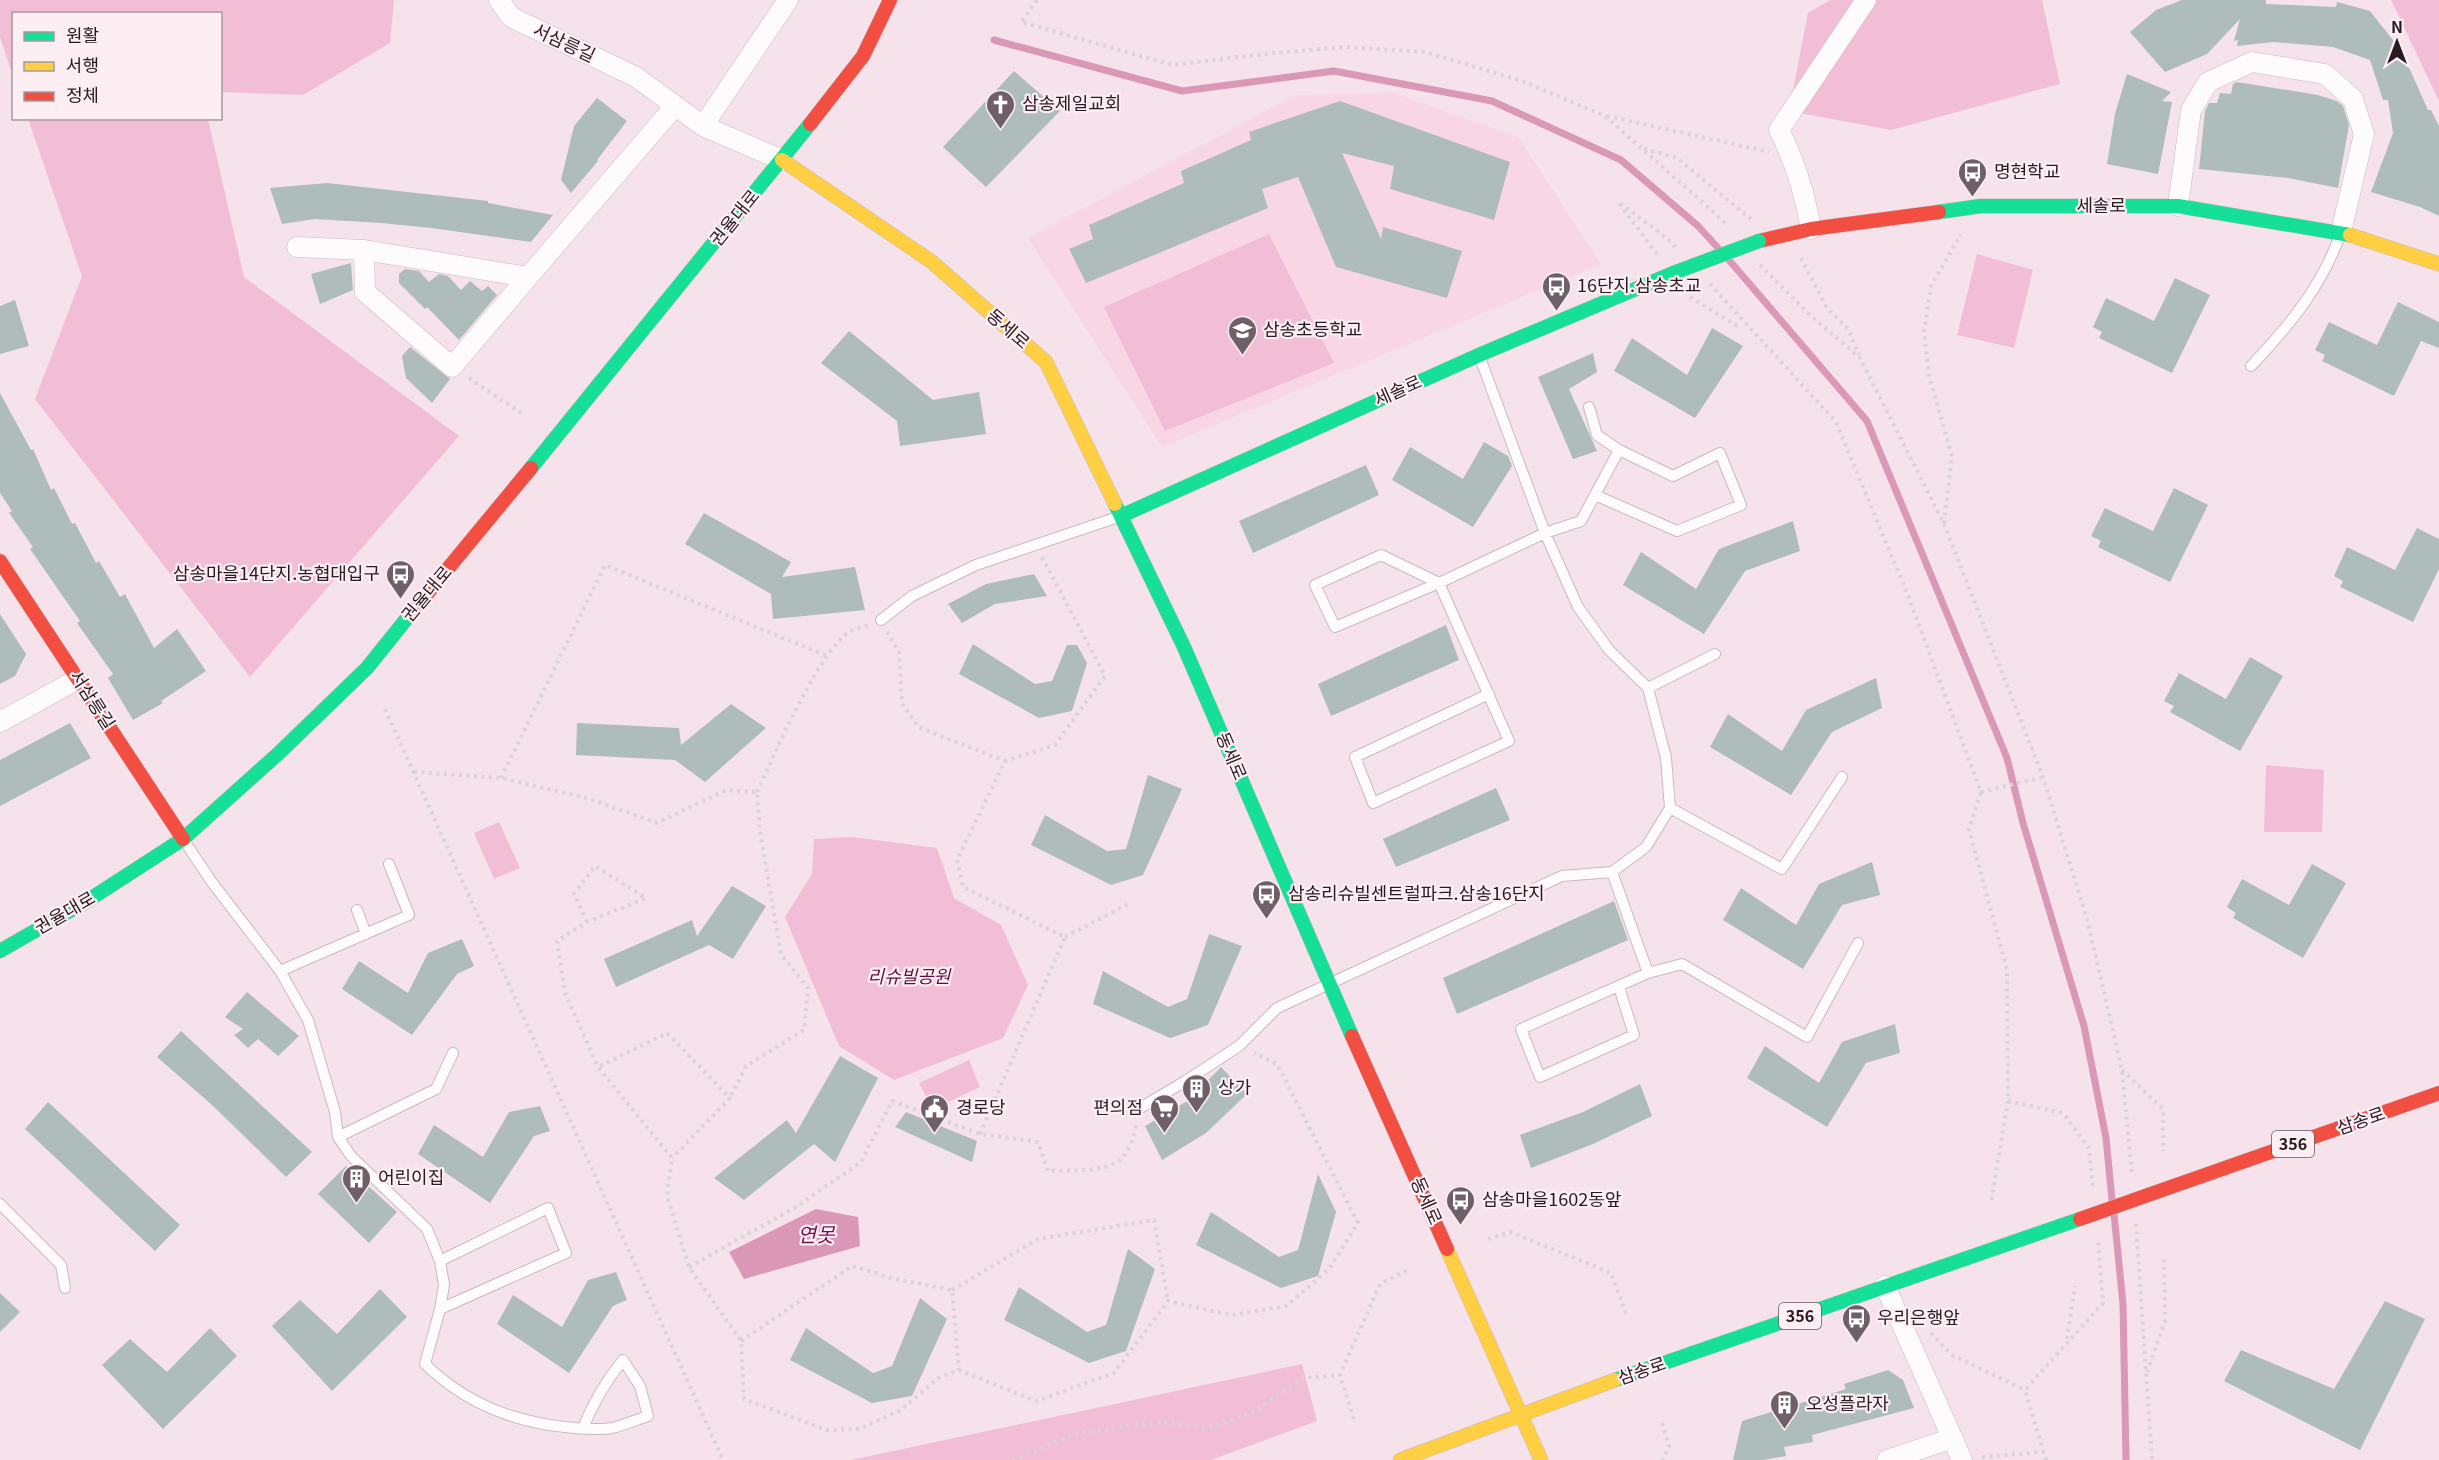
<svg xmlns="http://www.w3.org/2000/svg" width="2439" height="1460" font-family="Georgia,'Noto Sans KR',serif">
  <rect width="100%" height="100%" fill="#f6e2ea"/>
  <path fill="#f8d6e4" d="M1393 93 1518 137 1601 264 1162 447 1028 238 1296 95Z"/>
  <path fill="#f2bed5" d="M0 0H394L390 43 303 95 221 92 220 14H14L13 76 0 37Z
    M1830 0H2042L2060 84 1891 130 1789 111 1808 13Z
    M2391 0H2439V101Z
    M28 119H208L244 277 459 436 250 677 35 399 82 276Z
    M1269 234 1334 363 1165 431 1104 307Z
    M1977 254 2033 270 2014 348 1957 335Z
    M2266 765 2324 770 2322 832H2264Z
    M499 822 520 868 494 879 474 833Z
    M852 837 937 848 954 898 1001 925 1028 985 1003 1038 894 1080 839 1046 785 917 812 874 814 839Z
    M969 1060 980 1087 933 1109 919 1083Z
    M1302 1364 1317 1421 1211 1460H851Z"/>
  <path fill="#da97b6" d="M816 1209 858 1217 860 1246 744 1279 729 1252Z"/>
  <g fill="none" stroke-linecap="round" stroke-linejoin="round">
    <path stroke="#da97b6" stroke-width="7" d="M994 40 1182 91 1334 71 1492 101 1621 160 1698 226 1719 249
      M1729 260 1867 421 2007 758 2023 823 2084 1026 2106 1138 2112 1200
      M2114 1214 2123 1304 2126 1460"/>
  </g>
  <path fill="#afbdba" d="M2182 0H2266V4L2336 7 2337 2 2370 11 2396 44 2398 43 2428 110H2431L2439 126V216L2420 207 2371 192 2393 133 2388 100H2383L2370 60 2333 47 2273 42 2237 46 2238 40 2234 41 2240 19 2207 54 2165 72 2130 32 2156 10Z
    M1014 71 1060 111 986 187 943 147Z
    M2127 74 2171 92 2162 101 2172 102 2158 174 2107 164 2115 114Z
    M2237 82 2318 95 2337 101 2343 106 2349 125 2338 188 2288 178 2199 169 2205 111 2209 103H2217L2220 93 2231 94 2233 84Z
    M597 98 627 121 597 160 598 161 571 193 561 180 574 126Z
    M1340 101 1510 162 1494 220 1390 189 1394 166 1342 153 1381 239 1383 227 1462 251 1447 298 1336 267 1298 177 1262 189 1268 208 1086 283 1069 249 1093 239 1089 225 1184 183 1181 171 1251 140 1249 132Z
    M327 183 488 201V203L553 215 531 242 431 228 381 223 315 219 282 224 270 188Z
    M351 263 353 290 320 304 311 274Z
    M405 269 419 271 429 282 439 274 448 276 461 290 470 281 482 291 488 286 497 295 459 340 427 307 425 309 399 283V274Z
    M2175 278 2210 295 2172 373 2099 338 2102 332 2093 327 2106 298 2154 321Z
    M15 300 29 346 0 354V306Z
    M2398 302 2439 322V348L2421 341 2394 396 2322 361 2325 355 2315 350 2329 322 2377 345Z
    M1712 328 1743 346 1695 418 1614 371 1632 338 1687 375Z
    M849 331 933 400 979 392 986 434 900 446 897 421 821 363Z
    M410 347 450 379 432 403 406 378 402 356Z
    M1593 353 1597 372 1569 389 1597 451 1573 459 1538 377Z
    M0 393 31 450 33 449 51 490 54 488 72 524 75 523 96 563 99 561 120 597 125 594 154 648 177 629 206 671 161 701 163 703 133 720 108 678 113 674 77 623 80 621 30 549 33 547 9 513 12 511 0 493Z
    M1484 442 1508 456 1512 466 1473 527 1392 480 1410 447 1463 479Z
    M1366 465 1379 495 1253 553 1239 521Z
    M2174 488 2208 505 2170 582 2098 547 2101 541 2091 536 2105 508 2153 531Z
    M704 513 791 562 782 577 855 567 865 610 773 619 771 594 685 544Z
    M1793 521 1800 551 1745 571 1704 634 1623 585 1641 552 1696 589 1719 549Z
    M2417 528 2439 539V569L2413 622 2340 587 2343 581 2334 576 2347 547 2395 570Z
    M1034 574 1047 596 995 604 962 623 948 604 986 584Z
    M0 614 26 654 15 676 0 684Z
    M1446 625 1459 660 1331 716 1318 684Z
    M973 644 1035 684 1052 681 1067 645H1077L1087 663 1072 711 1039 718 959 674Z
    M2250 657 2283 676 2240 751 2170 712 2174 706 2164 701 2179 673 2226 699Z
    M1876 678 1882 708 1832 732 1791 795 1710 747 1728 714 1782 751 1806 710Z
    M731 704 766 728 705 782 675 760 576 755 577 723 679 728 681 745Z
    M70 723 91 758 0 806V760Z
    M1148 775 1182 789 1143 875 1111 885 1031 845 1045 815 1107 851 1126 849Z
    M1496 788 1510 820 1396 867 1383 839Z
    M1872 862 1880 895 1842 905 1803 969 1723 920 1741 888 1796 925 1819 884Z
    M2312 864 2346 883 2303 958 2233 918 2236 913 2227 907 2242 879 2289 905Z
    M732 886 766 906 733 959 709 945 616 987 604 959 692 920 697 936Z
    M1614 901 1628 940 1457 1014 1443 978Z
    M1209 934 1242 946 1208 1025 1170 1038 1093 1004 1103 971 1168 1007 1187 999Z
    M462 939 474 966 457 974 412 1035 342 989 359 961 408 993 428 953Z
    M247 992 299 1036 278 1056 258 1039 248 1048 234 1035 243 1029 225 1017Z
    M1895 1024 1900 1053 1866 1063 1827 1127 1747 1078 1765 1046 1819 1083 1842 1042Z
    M181 1031 312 1152 286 1177 211 1104 157 1057Z
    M840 1056 878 1078 835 1162 814 1144 744 1200 714 1178 787 1120 796 1133Z
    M1221 1067 1247 1094 1206 1133 1162 1160 1145 1126 1189 1100Z
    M1640 1084 1652 1116 1593 1144 1531 1168 1520 1135 1583 1112Z
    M48 1102 180 1225 155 1251 25 1129Z
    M540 1106 550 1131 534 1136 490 1203 418 1154 434 1125 483 1157 509 1112Z
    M906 1112 977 1141 972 1162 895 1127Z
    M346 1166 397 1212 369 1243 318 1194Z
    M1318 1174 1336 1212 1318 1276 1281 1288 1196 1245 1211 1212 1279 1257 1298 1250Z
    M1128 1249 1155 1269 1126 1351 1089 1363 1004 1320 1019 1287 1087 1332 1106 1325Z
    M616 1272 627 1300 613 1306 569 1373 497 1324 513 1295 562 1327 588 1280Z
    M380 1289 407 1317 332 1391 272 1326 300 1300 337 1334Z
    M0 1293 20 1312 0 1332Z
    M920 1298 947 1319 912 1396 872 1403 790 1360 806 1328 873 1373 892 1366Z
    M2385 1301 2425 1319 2360 1450 2224 1381 2241 1350 2334 1389Z
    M210 1328 237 1356 163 1429 102 1365 130 1339 167 1372Z
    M1888 1370 1903 1380 1914 1408 1812 1435 1813 1442 1784 1447 1786 1456 1763 1460H1733L1742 1421 1846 1389 1844 1384Z"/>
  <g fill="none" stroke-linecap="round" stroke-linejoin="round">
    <defs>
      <path id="lane" d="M2251 366C2290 325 2323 285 2341 232
        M1589 407 1597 435 1619 450 1673 476 1720 453 1741 505 1677 531 1595 495
        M881 620 912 596 976 565 1121 516
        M1648 688 1715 654
        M1489 694 1355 757 1373 803 1509 741 1439 583 1381 555 1315 585 1335 627 1439 583 1545 533 1581 521 1619 450
        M1670 808 1782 869 1842 777
        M185 842 211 881 280 971 308 1020 335 1112 338 1137 351 1156 427 1229 440 1261 444 1285 440 1309 425 1364C466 1404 518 1424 575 1428 587 1429 601 1430 612 1428 624 1425 636 1420 648 1416L640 1386 623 1360C606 1381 593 1403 583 1428
        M1612 872 1648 973
        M357 910 366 934
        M280 971 409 915 389 864
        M1619 987 1634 1035 1540 1077 1521 1029 1648 973 1682 964 1807 1037 1858 943
        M1140 1108 1184 1082 1239 1046 1277 1008 1562 876 1612 872 1646 847 1670 808 1666 758 1648 688 1609 650 1578 607 1545 533 1479 355
        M338 1137 436 1089 453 1053
        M0 1204 61 1265 65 1288
        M440 1261 548 1208 566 1253 440 1309"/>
      <path id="street" d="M499 0 511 17 636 77 703 126 782 160
        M703 126 788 0
        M2178 206 2191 110 2208 82 2252 62 2325 74 2353 99 2364 134 2341 232
        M1811 229C1805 194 1795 161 1779 130L1866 0
        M297 247 364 250 528 277 675 106
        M364 250 365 292 452 367 528 277
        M0 722 78 679
        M1885 1286 1962 1460
        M1887 1460 1953 1438"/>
      <path id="fast" d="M1939 212 1981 206H2178L2350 235
        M531 468 810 124
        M1115 504 1184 647 1352 1036
        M1121 516 1479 355 1676 272
        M0 951 87 901 183 839 279 753 367 668 412 612
        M1615 1380 2080 1219"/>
      <path id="slow" d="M782 160 932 262 1046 362 1115 504
        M2350 235 2439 264
        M1447 1249 1541 1460
        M1400 1460 1615 1380"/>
      <path id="jam" d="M810 124 863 56 890 0
        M1759 241 1811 229 1939 212
        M0 561 183 839
        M412 612 531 468
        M1352 1036 1447 1249
        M2148 1195 2439 1093"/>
    </defs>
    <use href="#lane" stroke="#c9bac0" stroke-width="12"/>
    <use href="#street" stroke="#c9bac0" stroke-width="21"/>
    <use href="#fast" stroke="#c9bac0" stroke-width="15"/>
    <use href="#slow" stroke="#c9bac0" stroke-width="15"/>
    <use href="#jam" stroke="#c9bac0" stroke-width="15"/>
    <path stroke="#dad4d6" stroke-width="4" stroke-dasharray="3 4.5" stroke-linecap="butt" d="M1037 0 1021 22 1173 65 1264 54 1344 47 1425 52 1522 81 1605 116 1718 216 1728 227
      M1607 116 1769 152
      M1644 149 1677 158 1751 219
      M1657 254 1618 202 1667 238 1676 248
      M1801 258 1827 308 1848 329 1859 355
      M1760 265 1810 315 1860 358 1944 524 2043 777 2087 919 2122 1070 2132 1175
      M1710 284 1836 422 1907 593 1981 792 1969 829 2007 970 2008 1101 1991 1203
      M1690 297 1739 327
      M469 378 523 414
      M1944 523 1952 456 1929 375 1924 332 1931 286 1961 234
      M887 632 899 652 902 703 918 727 1005 761
      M385 709 723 1460
      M414 772 501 778 587 798 657 823 726 790 757 792 760 832 781 954 808 988 804 1030 746 1066 730 1098
      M501 778 605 565 827 656
      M757 792C774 756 819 649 851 631 856 628 863 627 869 625
      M1981 792 2043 777
      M587 922 574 894 595 866 646 898 587 922 557 941 565 993 598 1067 672 1158 667 1196 689 1267 741 1341 744 1399 827 1430 859 1429 901 1410 938 1378 959 1370 1036 1401 1114 1373 1168 1301 1232 1315 1286 1306 1329 1269 1358 1223 1277 1064 1254 1053
      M1065 937 1128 904
      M600 1066 667 1033 730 1098 672 1158
      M2122 1070 2163 1109V1151
      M2008 1101 2063 1113 2089 1148 2093 1186
      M980 1134 1065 937 963 887 957 860 1005 761 1055 745 1105 676 1042 557
      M2136 1224 2152 1460
      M1488 1239 1511 1232 1611 1273 1627 1316
      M689 1267 796 1207 861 1162 892 1101 980 1134 1038 1142 1048 1171C1067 1170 1106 1173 1121 1159 1130 1151 1135 1132 1137 1121
      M952 1290 1038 1239 1154 1220 1168 1301
      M1931 1333 1952 1355 2025 1390
      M2067 1339 2075 1286
      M741 1341 852 1266 895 1279 952 1290 959 1370
      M2147 1372 2165 1321 2164 1256
      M1354 1419 1340 1375 1380 1284 1408 1270
      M1662 1423 1669 1446 1663 1460
      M1982 1457 2044 1452
      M1013 1460 1078 1433 1161 1422 1208 1428 1253 1412 1304 1378 1340 1375
      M2046 1460 2025 1390 2103 1303 2098 1239"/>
    <use href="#lane" stroke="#fefbfc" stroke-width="10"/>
    <use href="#street" stroke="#fefbfc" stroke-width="20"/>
    <use href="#fast" stroke="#16e098" stroke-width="14"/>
    <use href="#slow" stroke="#ffcf43" stroke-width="14"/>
    <use href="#jam" stroke="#f24e42" stroke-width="14"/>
    <defs>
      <path id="fast-bridge" d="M1676 272 1759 241"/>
      <path id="jam-bridge" d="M2080 1219 2148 1195"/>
    </defs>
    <use href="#fast-bridge" stroke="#c9bac0" stroke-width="15" stroke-linecap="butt"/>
    <use href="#jam-bridge" stroke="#c9bac0" stroke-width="15" stroke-linecap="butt"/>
    <use href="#fast-bridge" stroke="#16e098" stroke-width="14"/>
    <use href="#jam-bridge" stroke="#f24e42" stroke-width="14"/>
  </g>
  <defs>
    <symbol id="church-pin" viewBox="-11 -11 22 30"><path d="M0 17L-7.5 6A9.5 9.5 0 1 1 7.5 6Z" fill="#6f6067" stroke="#fdeef4"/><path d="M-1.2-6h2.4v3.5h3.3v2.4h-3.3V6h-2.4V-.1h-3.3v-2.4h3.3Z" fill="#fff"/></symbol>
    <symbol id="bus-pin" viewBox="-11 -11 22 30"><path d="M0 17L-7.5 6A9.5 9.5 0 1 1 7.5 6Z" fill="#6f6067" stroke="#fdeef4"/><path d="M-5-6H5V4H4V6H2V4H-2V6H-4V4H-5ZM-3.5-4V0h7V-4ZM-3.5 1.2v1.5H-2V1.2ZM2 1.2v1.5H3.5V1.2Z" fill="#fff"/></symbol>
    <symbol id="school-pin" viewBox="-11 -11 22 30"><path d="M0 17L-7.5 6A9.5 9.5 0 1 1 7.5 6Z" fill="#6f6067" stroke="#fdeef4"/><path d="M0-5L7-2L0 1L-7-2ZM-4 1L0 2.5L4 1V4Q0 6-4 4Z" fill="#fff"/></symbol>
    <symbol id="building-pin" viewBox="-11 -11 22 30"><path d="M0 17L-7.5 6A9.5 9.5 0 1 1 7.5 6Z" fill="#6f6067" stroke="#fdeef4"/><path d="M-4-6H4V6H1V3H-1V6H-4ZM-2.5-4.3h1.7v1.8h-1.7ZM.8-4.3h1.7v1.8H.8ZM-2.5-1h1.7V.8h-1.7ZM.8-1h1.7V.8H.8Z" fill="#fff"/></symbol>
    <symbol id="civic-pin" viewBox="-11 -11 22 30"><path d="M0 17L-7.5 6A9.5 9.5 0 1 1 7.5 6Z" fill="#6f6067" stroke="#fdeef4"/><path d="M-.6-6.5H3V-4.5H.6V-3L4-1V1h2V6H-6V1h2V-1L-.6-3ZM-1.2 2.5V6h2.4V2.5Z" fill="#fff"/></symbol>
    <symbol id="supermarket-pin" viewBox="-11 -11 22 30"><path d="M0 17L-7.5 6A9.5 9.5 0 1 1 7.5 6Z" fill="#6f6067" stroke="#fdeef4"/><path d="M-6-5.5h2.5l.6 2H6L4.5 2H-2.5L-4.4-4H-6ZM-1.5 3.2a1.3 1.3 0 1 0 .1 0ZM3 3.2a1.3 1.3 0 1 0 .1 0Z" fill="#fff"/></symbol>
  </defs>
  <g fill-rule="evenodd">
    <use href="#church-pin" x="984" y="88" width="33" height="45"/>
    <use href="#bus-pin" x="1956" y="156" width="33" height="45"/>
    <use href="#bus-pin" x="1540" y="270" width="33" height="45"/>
    <use href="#school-pin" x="1226" y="314" width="33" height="45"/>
    <use href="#bus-pin" x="384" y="558" width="33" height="45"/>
    <use href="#bus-pin" x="1250" y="878" width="33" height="45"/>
    <use href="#building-pin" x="1180" y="1072" width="33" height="45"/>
    <use href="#civic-pin" x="918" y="1092" width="33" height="45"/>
    <use href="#supermarket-pin" x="1148" y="1092" width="33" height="45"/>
    <use href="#building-pin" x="340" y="1162" width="33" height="45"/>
    <use href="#bus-pin" x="1444" y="1184" width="33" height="45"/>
    <use href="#bus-pin" x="1840" y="1302" width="33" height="45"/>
    <use href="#building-pin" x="1768" y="1388" width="33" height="45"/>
  </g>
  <g text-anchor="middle" stroke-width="4.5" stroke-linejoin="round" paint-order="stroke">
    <g fill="#fdeef4" stroke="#675a60" stroke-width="1.5">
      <rect x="2272" y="1131" width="42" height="26" rx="4.5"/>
      <rect x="1779" y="1303" width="42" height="26" rx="4.5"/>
    </g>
    <g font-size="16" font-weight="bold" fill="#271a20">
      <text x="2293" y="1150">356</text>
      <text x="1800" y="1322">356</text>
    </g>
    <g font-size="18" fill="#271a20" stroke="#fdeef4">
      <text transform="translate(564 43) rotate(25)" y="6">서삼릉길</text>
      <text x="2101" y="212">세솔로</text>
      <text transform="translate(735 218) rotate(-51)" y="6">권율대로</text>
      <text transform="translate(1008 329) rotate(41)" y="6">동세로</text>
      <text transform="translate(1398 391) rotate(-24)" y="6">세솔로</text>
      <text transform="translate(427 594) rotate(-50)" y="6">권율대로</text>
      <text transform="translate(92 700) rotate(57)" y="6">서삼릉길</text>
      <text transform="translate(1231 756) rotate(67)" y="6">동세로</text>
      <text transform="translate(65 913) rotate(-30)" y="6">권율대로</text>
      <text transform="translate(2361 1121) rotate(-19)" y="6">삼송로</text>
      <text transform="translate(1426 1201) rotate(66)" y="6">동세로</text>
      <text transform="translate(1642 1371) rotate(-19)" y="6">삼송로</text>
    </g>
    <g font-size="18" fill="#271a20" stroke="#fdeef4" text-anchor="start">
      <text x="1022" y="110">삼송제일교회</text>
      <text x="1994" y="178">명현학교</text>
      <text x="1577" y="292">16단지.삼송초교</text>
      <text x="1263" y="336">삼송초등학교</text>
      <text x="380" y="580" text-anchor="end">삼송마을14단지.농협대입구</text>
      <text x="1288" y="900">삼송리슈빌센트럴파크.삼송16단지</text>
      <text x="1218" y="1094">상가</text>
      <text x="956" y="1114">경로당</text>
      <text x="1143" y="1114" text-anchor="end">편의점</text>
      <text x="378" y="1184">어린이집</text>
      <text x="1482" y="1206">삼송마을1602동앞</text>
      <text x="1877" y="1324">우리은행앞</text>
      <text x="1806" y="1410">오성플라자</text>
    </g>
    <g font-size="18" font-style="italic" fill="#5d0e3b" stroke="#fdeef4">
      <text x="909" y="983">리슈빌공원</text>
    </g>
    <g font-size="20" font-style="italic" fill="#7a0f4e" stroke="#fdeef4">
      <text x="816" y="1242">연못</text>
    </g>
  </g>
  <rect x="12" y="12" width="210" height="108" fill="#fdeef4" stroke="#a7999f" stroke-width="1.5"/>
  <rect x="24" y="32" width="30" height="9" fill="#16e098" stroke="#a7999f" stroke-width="1.5"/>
  <text x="66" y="42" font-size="18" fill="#271a20">원활</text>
  <rect x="24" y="62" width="30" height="9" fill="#ffcf43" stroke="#a7999f" stroke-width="1.5"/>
  <text x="66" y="72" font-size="18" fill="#271a20">서행</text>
  <rect x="24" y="92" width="30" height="9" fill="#f24e42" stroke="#a7999f" stroke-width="1.5"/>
  <text x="66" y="102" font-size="18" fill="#271a20">정체</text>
  <g transform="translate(2397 42)" stroke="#fdeef4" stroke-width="4.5" paint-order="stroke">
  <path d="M0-4.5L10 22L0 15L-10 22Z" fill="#271a20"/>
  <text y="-9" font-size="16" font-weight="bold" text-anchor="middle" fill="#271a20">N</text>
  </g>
</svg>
